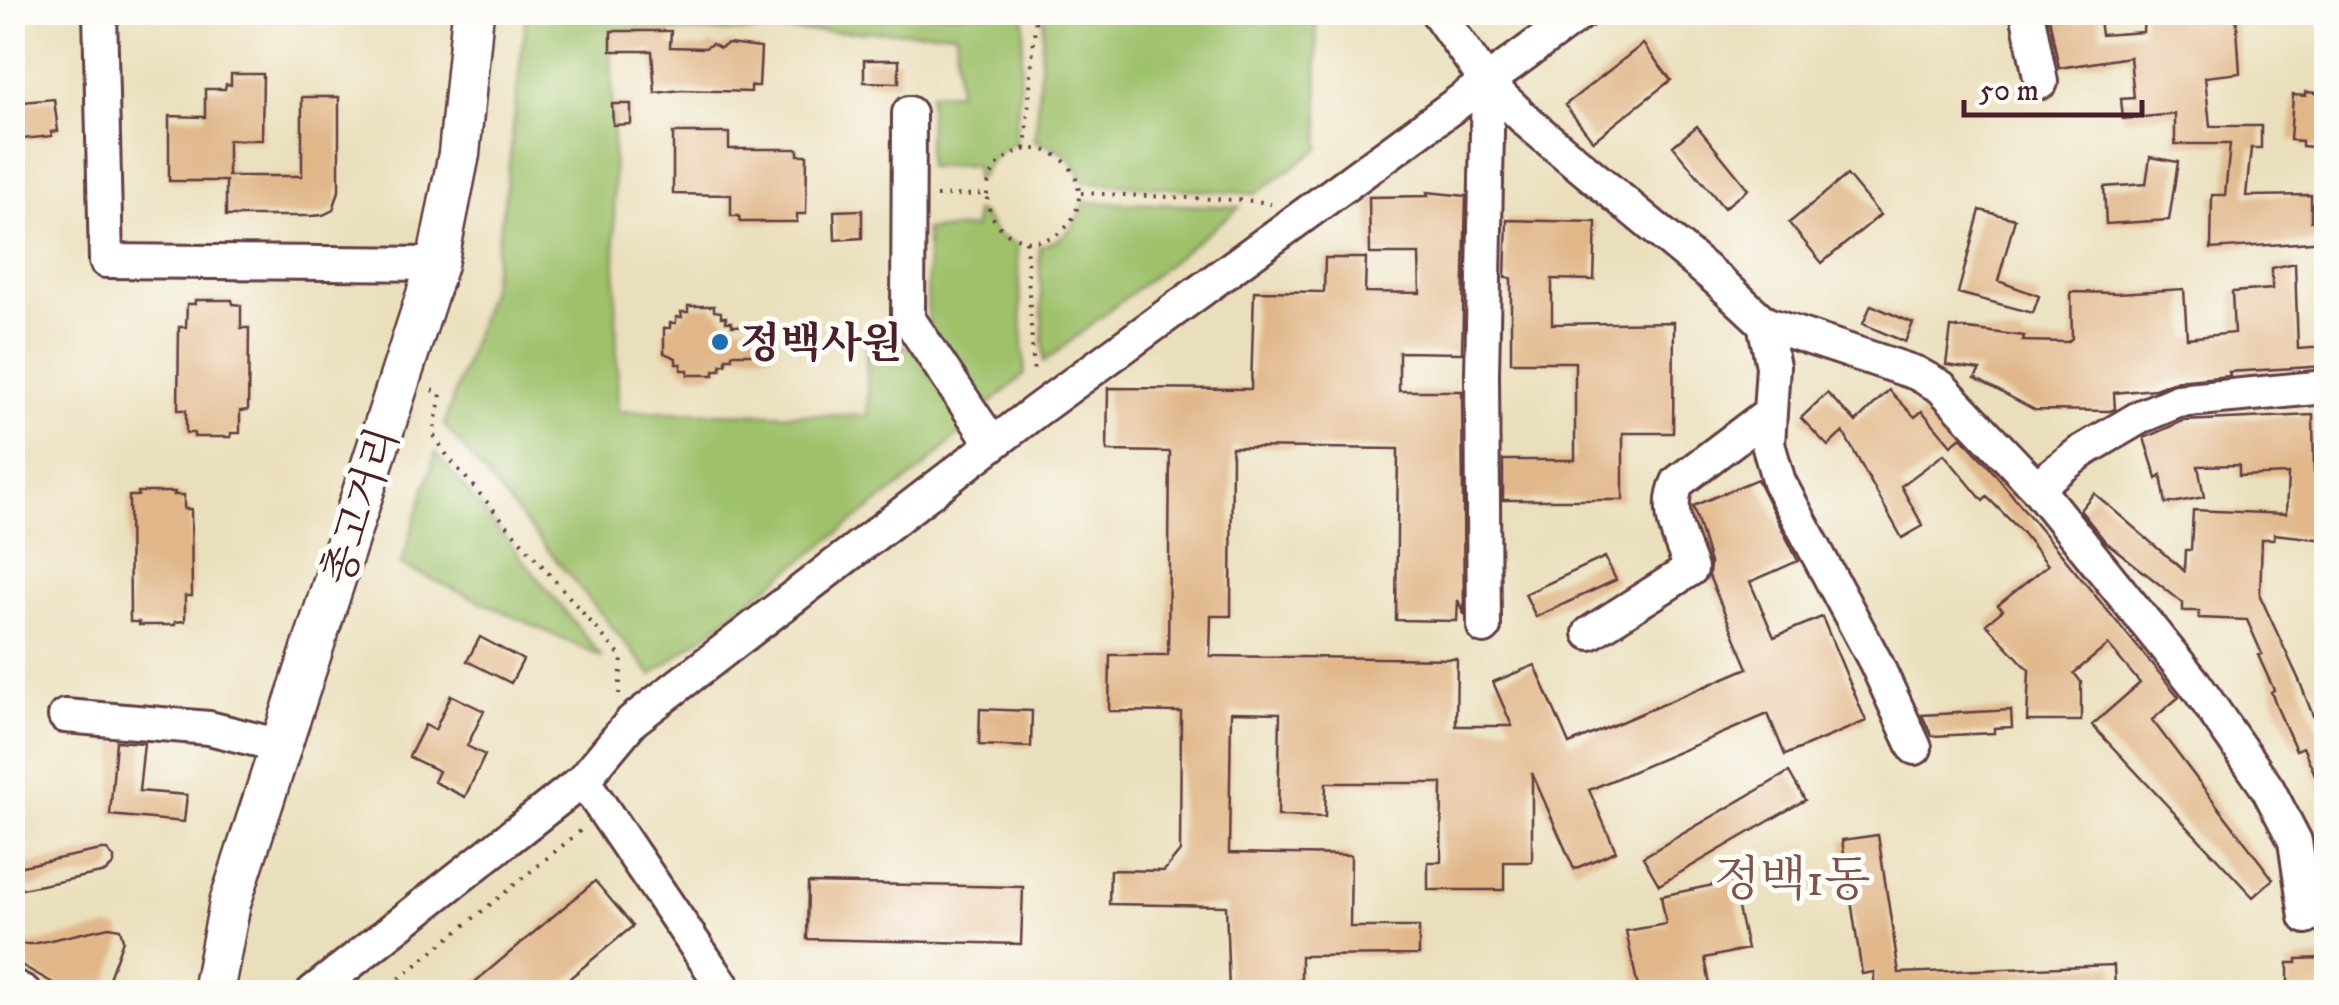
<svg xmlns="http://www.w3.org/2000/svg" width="2339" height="1005" font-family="'IM FELL DW Pica','Noto Serif KR',serif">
  <rect width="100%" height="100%" fill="#fdfcf7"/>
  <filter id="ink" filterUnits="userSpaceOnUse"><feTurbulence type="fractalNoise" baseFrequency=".01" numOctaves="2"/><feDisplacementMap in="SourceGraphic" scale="20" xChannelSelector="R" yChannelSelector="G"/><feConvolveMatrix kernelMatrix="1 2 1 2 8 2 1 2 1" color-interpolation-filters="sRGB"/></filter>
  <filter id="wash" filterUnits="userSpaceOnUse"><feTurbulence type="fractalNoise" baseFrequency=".0048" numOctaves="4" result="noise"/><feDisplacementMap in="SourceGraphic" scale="40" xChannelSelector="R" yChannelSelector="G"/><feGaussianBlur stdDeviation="2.25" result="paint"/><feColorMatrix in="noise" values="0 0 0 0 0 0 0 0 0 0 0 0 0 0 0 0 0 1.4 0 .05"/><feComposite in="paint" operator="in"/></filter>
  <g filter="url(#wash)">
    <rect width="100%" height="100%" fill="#eadfbc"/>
    <path fill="#9ec16b" stroke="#74704b" stroke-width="2.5" d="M1308 12 1316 24 1320 148 1255 194 1083 182C1075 158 1060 146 1035 141L1044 13Z
      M526 13H1025L1015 143C999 151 988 160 981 177L975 178V165L927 167 930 93 958 92 956 32 611 31 618 411 868 416 866 344 907 346 916 351 966 428 921 470 652 675 444 425 490 289 506 191Z
      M1084 202 1240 207 1044 362 1039 246C1064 242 1077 225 1084 202Z
      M975 212 981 213 997 235 1017 245 1025 374 985 408 930 327C923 295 932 262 925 230L974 228Z
      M436 453 602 657 401 565Z"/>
    <g id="blocks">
      <path fill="#e1b78a" d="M2048 12H2098L2101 35 2143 32 2144 12H2236L2240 73 2205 77 2210 126H2261V148H2251L2246 196 2311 195V221L2326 220V241L2211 249 2212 195H2225L2230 144H2175V114L2123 119 2121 99 2134 98 2130 57 2059 68Z
        M611 31H671L670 47 705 48 712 44 720 48 728 44 761 48 759 86H751V92L681 90 655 93 652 51H611Z
        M1643 44 1671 80 1593 141 1565 105Z
        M864 60H899V83L864 82Z
        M231 74H263L262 140H228V176H302V97H339V191L333 210 323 215 311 216H226V181H169V116L205 117V89H225L226 84 231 85Z
        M2306 92 2326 94V148L2302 146V141L2290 140 2293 95 2306 96Z
        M54 99 58 131 51 132 52 136 22 139V135L12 136V103Z
        M612 104H631V124L613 125Z
        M1697 126 1748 189 1724 208 1673 146Z
        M673 133H729V149H798V155H807L806 214H797V222H740L739 216H731V195L673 194Z
        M2150 157 2178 162 2169 220 2106 224 2104 187 2146 184Z
        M1847 175 1880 215 1822 263 1789 223Z
        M1427 192 1466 196 1462 353 1399 352V391H1462L1464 615 1458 600 1457 621 1396 620 1398 449 1232 447 1231 616H1211L1210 656 1457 659 1456 726H1512L1493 682 1535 665 1569 744 1748 668 1709 576 1710 563 1693 506 1757 479 1798 561 1750 582 1774 637 1822 617 1866 721 1785 755 1768 714 1589 790 1616 851 1574 869 1532 773V862H1504V890H1428V862H1441L1442 783H1326L1325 817 1278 816 1280 713 1231 712 1229 853 1351 855 1350 927H1419V955L1301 956V992H1229L1226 906 1109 904 1110 870 1164 871 1180 851 1181 712 1109 711 1110 655H1168L1170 452 1107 451 1108 388 1251 389 1254 291 1324 292 1325 258H1366L1365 292 1420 293 1419 254H1370L1369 197 1428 196Z
        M862 210V238L835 240 834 211Z
        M1980 210 2015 219 1998 281 2039 296 2033 313 1958 293Z
        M1507 220 1596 222 1594 280 1552 279V324L1674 322 1673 433H1623V500H1503V460H1575V362H1511V278H1505Z
        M2295 263 2298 349 2326 347V366L2229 372 2230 376 2176 381 2155 389 2114 393 2115 409 2110 411 2035 410 1975 378 1980 370 1946 365 1951 327 2024 336 2022 341 2068 342 2072 338 2071 292 2117 293 2184 289 2187 338 2234 333 2232 292 2272 289V268Z
        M195 300H232L233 304 241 305V328H249L248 410 240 411V433H231V437H194V433H186V410H178L179 327H186L187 304H195Z
        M1871 305 1913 323 1905 342 1863 324Z
        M688 306H714V311L721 312V317H726V322H732V326L773 325 772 330H776L777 349H773V354H732V358H726V364H721V370H714V375H688V370H681V364H676V358L664 353V328H670V323H676V317H682L681 312H688Z
        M1889 390 1915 417 1922 411 1951 445 1961 437 1989 467 2179 697 2152 720 2273 879 2253 897 2092 725 2140 683 2108 645 2074 673 2081 682V721H2027L2029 670 1986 624 2003 610 1998 605 2048 565 2022 532 1987 497 1983 501 1944 454 1901 486 1923 526 1902 538 1843 432 1828 446 1801 418 1827 393 1856 422Z
        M2313 415 2314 472H2326V540L2274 534V539H2262L2260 596 2299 680 2326 749V800L2303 747 2296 750 2278 710 2271 692 2274 690 2258 655 2262 654 2247 620 2199 618V611H2183V603L2105 541 2080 510 2094 493 2184 571 2185 550H2191L2193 510 2286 514 2288 474 2239 476V465L2198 466 2204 497 2166 504 2161 475 2157 479 2144 438 2183 421Z
        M138 492H175L174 495H184V509H191L192 596H185V621L175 622V625H139V622H130L129 496H138Z
        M1605 557 1616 580 1536 617 1525 594Z
        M480 637 523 660 511 683 467 661Z
        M451 695 484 711 467 746 485 755 465 797 434 782 439 771 409 757 425 725 435 730Z
        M980 709 1032 711 1031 747 979 745Z
        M2011 710 2012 727 1994 728V733L1932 736 1922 715Z
        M116 741 144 743 139 791 187 795 184 822 110 815Z
        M1789 772 1805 800 1659 885 1643 857Z
        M1878 835 1899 973 2114 965 2115 992H1874V972L1862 974 1842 840Z
        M101 850H107L114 858V864L106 872 12 891V868Z
        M595 881 633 926 553 992H463Z
        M1732 881 1747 949 1705 958 1710 985 1670 992H1639L1626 931 1666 924 1661 896Z
        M808 883 1023 887 1021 944 807 939Z
        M109 927 120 929 123 940 104 992H69L14 961 12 954 19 944H33Z
        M2322 958 2326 959V992H2288V963H2297V959Z"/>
    </g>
  </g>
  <g filter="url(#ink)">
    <use href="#blocks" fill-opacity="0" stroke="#623c41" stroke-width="2.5"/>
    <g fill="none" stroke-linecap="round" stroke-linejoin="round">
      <defs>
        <path id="minor" d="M100 12 106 261 437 264
          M1437 12 1488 84 1531 125 1720 282 1764 323 1773 366 1768 444 1779 482 1876 663 1915 748
          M2027 12 2041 82
          M909 113 908 318 992 443
          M1764 323 1916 373 1941 387 2036 487 2195 684 2268 789 2295 841 2306 917
          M2036 487 2081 452 2142 416 2178 401 2326 387
          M1484 627 1482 374 1488 84
          M1590 633 1691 569C1681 540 1664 511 1678 482L1769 413
          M65 716 209 728 281 746
          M583 780 727 992
          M12 986 24 992
          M313 992 583 780 632 721 1036 411 1582 12"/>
        <path id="major" d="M213 992 230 903 437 264 459 154 473 12"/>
      </defs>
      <use href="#minor" stroke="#623c41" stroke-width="38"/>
      <use href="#major" stroke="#623c41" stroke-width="45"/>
      <path stroke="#623c41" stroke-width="4" stroke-dasharray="2.5 8" stroke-linecap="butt" d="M987 195a46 46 0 1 1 92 0a46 46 0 1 1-92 0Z
        M1025 149 1036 12
        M1081 193 1257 201 1271 204
        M936 196 986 194
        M1026 241 1034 376
        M432 390 441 394 433 434 448 457 622 658 619 694
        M383 992 584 828"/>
      <use href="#minor" stroke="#fff" stroke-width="32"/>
      <use href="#major" stroke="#fff" stroke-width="40"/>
    </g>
  </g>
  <circle fill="#1f6fb2" stroke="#fdfcf7" stroke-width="4" cx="720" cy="342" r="10"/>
  <g text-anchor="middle" stroke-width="10" stroke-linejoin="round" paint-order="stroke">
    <g font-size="42" font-weight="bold" fill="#4a1f2b" stroke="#fdfcf7" text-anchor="start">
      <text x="740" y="357">정백사원</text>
    </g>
    <g font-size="42" fill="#4a1f2b" stroke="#fdfcf7">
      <text transform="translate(359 506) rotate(-72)" y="15">총고거리</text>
    </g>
    <g font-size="48" fill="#7f544c" stroke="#fdfcf7">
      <text x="1792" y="895">정백1동</text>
    </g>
  </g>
  <rect width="2339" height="1005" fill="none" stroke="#fdfcf7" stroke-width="50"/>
  <path d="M1964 100v15h178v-15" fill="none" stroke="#4a1f2b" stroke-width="5"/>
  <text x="1979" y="100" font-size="30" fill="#4a1f2b" stroke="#fdfcf7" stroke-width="8" paint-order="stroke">50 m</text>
</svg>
